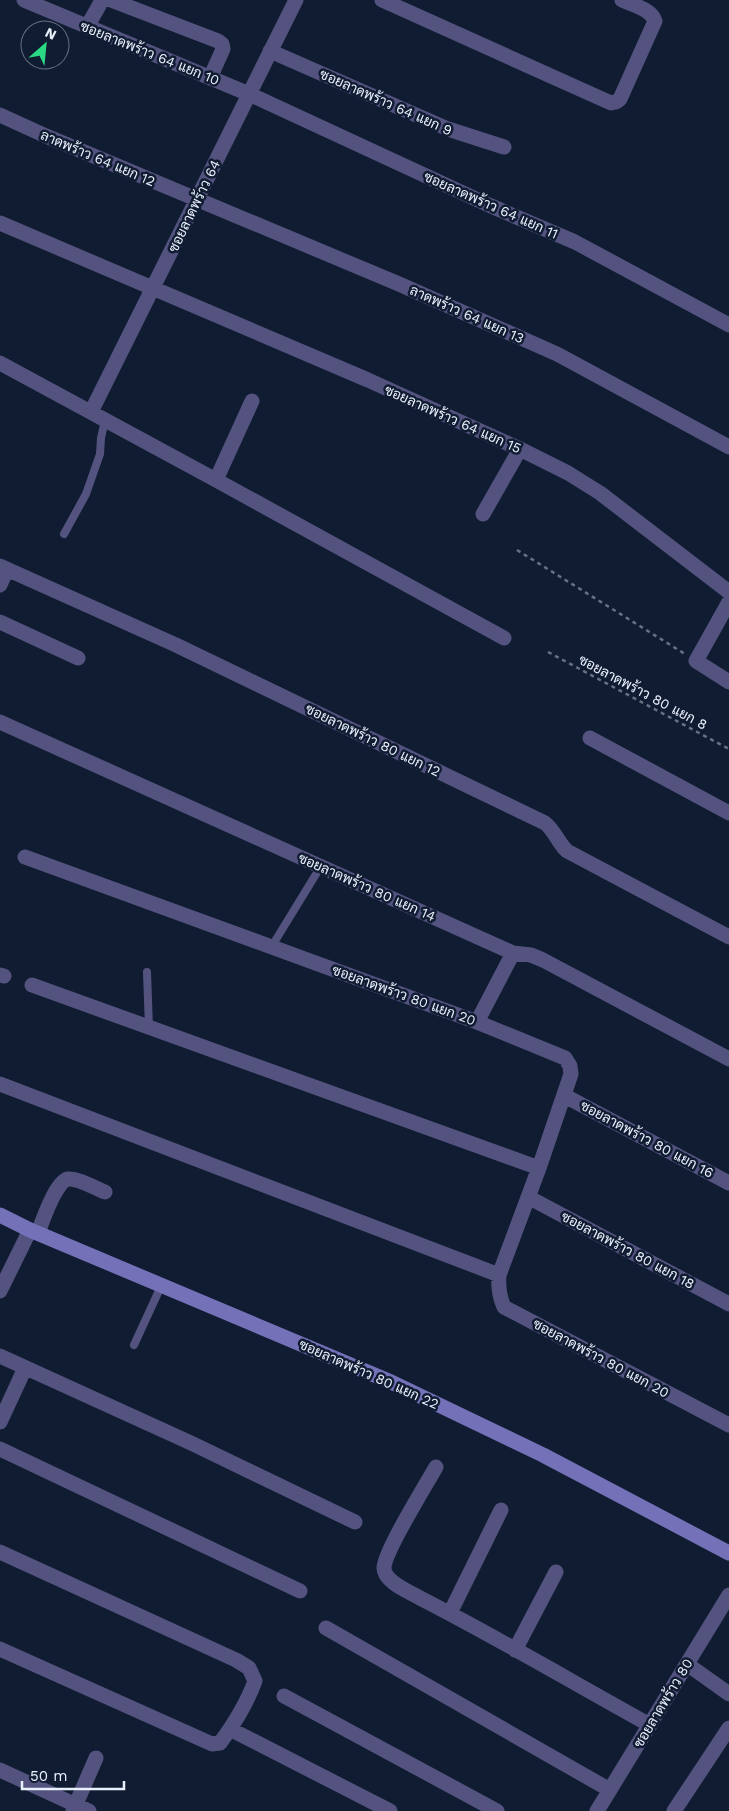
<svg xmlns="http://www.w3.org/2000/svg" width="729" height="1811" font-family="'Work Sans',Sarabun,sans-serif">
  <rect width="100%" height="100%" fill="#101c32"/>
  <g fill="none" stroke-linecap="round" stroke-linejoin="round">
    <path stroke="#677183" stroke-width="2.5" stroke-dasharray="4 4" stroke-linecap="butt" d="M517 550 685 654
      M548 652 729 749"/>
    <path stroke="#54537f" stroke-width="8" d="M64 534 86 494 100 454 101 438 105 420
      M272 946 321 866
      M147 972 149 1028
      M134 1345 162 1284"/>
    <path stroke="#54537f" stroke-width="15" d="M24 0 249 94 491 206 575 242 729 325
      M111 0 218 41 222 44 223 49 210 78
      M382 0 611 103 616 102 620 99 655 21C651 9 633 5 622 0
      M87 27 101 2 104 0
      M270 51 448 129 504 147
      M0 115 46 136 399 284 557 354 729 447
      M0 223 368 380 520 449 568 473 600 493 729 592
      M0 363 216 480 504 638
      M91 412 296 0
      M216 480 252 401
      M483 514 520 449
      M0 566 176 645 545 823C555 831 558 843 567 851L729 937
      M0 585 7 569
      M729 602 696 661 729 682
      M0 622 78 658
      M0 722 513 953 531 955 543 960 729 1059
      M590 738 729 813
      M25 857 477 1022 565 1058 570 1066 571 1074 539 1168 499 1275C498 1287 499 1296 504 1307L729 1425
      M0 975 4 976
      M32 985 539 1168
      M477 1022 513 953
      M0 1084 499 1275
      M565 1096 729 1183
      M528 1197 729 1304
      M38 1233C42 1222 56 1181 68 1179 79 1178 94 1188 105 1192
      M0 1291 30 1230
      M0 1356 191 1443 355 1522
      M0 1422 25 1368
      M0 1449 300 1591
      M436 1467C426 1485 384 1552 384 1568 384 1582 410 1592 420 1598 498 1638 574 1683 650 1725
      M0 1552 236 1660 249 1668 255 1681C247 1703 234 1724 220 1743L212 1744 0 1649
      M450 1613 501 1510
      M326 1628 610 1790
      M515 1650 556 1572
      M687 1664 729 1694
      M284 1696 497 1811
      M230 1729 390 1811
      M0 1770 89 1811
      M73 1811 96 1758
      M597 1811 729 1595
      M674 1811 729 1728"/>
    <path stroke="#7471b8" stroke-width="15" d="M0 1215 30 1230 391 1382 543 1455 729 1553"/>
  </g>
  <g text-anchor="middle" stroke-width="5" stroke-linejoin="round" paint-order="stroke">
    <g font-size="14" fill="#e9f0fd" stroke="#101c32">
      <text transform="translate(150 53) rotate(22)" y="5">ซอยลาดพร้าว 64 แยก 10</text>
      <text transform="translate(386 102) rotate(24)" y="5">ซอยลาดพร้าว 64 แยก 9</text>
      <text transform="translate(98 158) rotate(23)" y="5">ลาดพร้าว 64 แยก 12</text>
      <text transform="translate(491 205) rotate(24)" y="5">ซอยลาดพร้าว 64 แยก 11</text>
      <text transform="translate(194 206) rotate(-64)" y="5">ซอยลาดพร้าว 64</text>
      <text transform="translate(467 314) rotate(24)" y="5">ลาดพร้าว 64 แยก 13</text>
      <text transform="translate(453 419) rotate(24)" y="5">ซอยลาดพร้าว 64 แยก 15</text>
      <text transform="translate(643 692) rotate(28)" y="5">ซอยลาดพร้าว 80 แยก 8</text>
      <text transform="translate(373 740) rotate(26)" y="5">ซอยลาดพร้าว 80 แยก 12</text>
      <text transform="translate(367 887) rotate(24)" y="5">ซอยลาดพร้าว 80 แยก 14</text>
      <text transform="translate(404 995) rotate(20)" y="5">ซอยลาดพร้าว 80 แยก 20</text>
      <text transform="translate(647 1139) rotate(28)" y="5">ซอยลาดพร้าว 80 แยก 16</text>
      <text transform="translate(628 1250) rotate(28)" y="5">ซอยลาดพร้าว 80 แยก 18</text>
      <text transform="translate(601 1358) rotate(28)" y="5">ซอยลาดพร้าว 80 แยก 20</text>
      <text transform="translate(369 1374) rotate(24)" y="5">ซอยลาดพร้าว 80 แยก 22</text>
      <text transform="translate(663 1703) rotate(-59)" y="5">ซอยลาดพร้าว 80</text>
    </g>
  </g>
  <g transform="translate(45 45) rotate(27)"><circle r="24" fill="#101c32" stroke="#677183"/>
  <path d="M0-4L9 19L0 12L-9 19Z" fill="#2bd884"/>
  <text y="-8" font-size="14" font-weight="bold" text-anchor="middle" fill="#e9f0fd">N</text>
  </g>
  <path d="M22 1781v8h102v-8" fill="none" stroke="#e9f0fd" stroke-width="2.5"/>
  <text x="30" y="1781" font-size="15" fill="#e9f0fd" stroke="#101c32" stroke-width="4" paint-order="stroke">50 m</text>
</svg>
